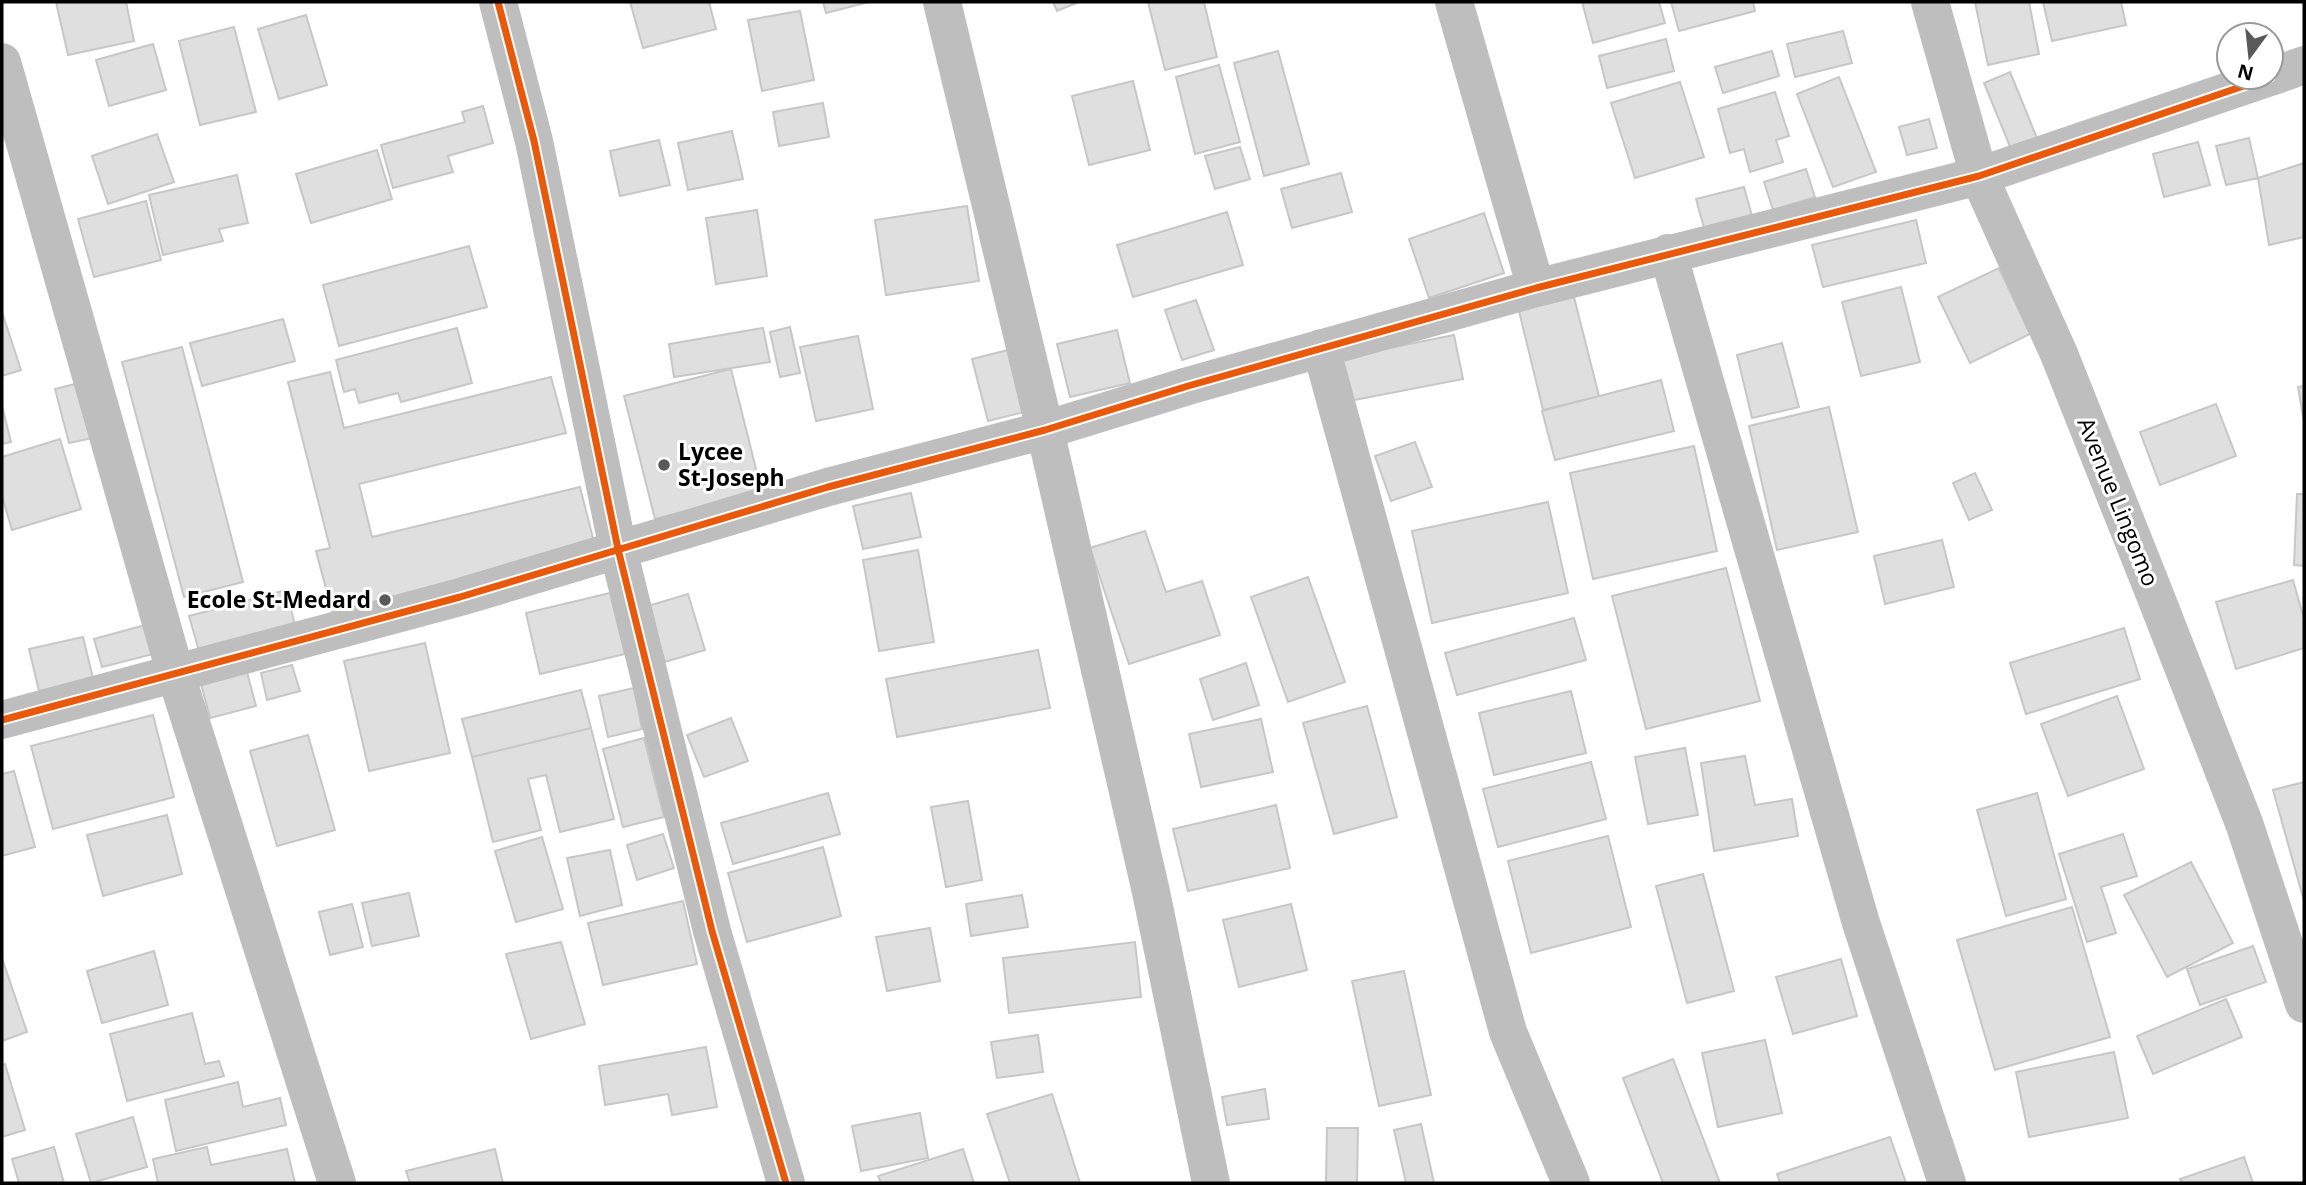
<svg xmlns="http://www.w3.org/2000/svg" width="2306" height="1185" font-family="'Open Sans',sans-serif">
  <rect width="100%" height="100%" fill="#fff"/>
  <path fill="#dfdfdf" stroke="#c7c7c7" stroke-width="2" d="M56 2H126L134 41 68 55Z
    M630 2H709L716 29 643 48Z
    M823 2H869L826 13Z
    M1053 2H1079L1057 11Z
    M1148 2H1204L1217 57 1165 70Z
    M1582 2H1659L1665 23 1593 43Z
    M1671 2H1753L1755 11 1679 31Z
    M1975 2H2029L2039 54 1988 65Z
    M2043 2H2121L2126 25 2052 41Z
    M800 11 814 80 762 91 748 20Z
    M306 15 327 85 279 99 258 29Z
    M234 27 256 112 200 125 179 41Z
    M1843 31 1852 63 1795 77 1787 44Z
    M1666 39 1674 71 1607 88 1599 56Z
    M153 44 166 90 109 106 96 60Z
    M1278 51 1309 164 1264 176 1234 63Z
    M1772 51 1779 76 1723 93 1715 67Z
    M1219 65 1240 142 1195 154 1176 77Z
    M2010 72 2039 143 2013 154 1984 83Z
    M1839 77 1876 172 1833 187 1797 94Z
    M1133 81 1150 150 1089 165 1072 96Z
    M1680 82 1704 157 1635 178 1611 103Z
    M1775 92 1789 136 1776 140 1783 162 1750 172 1744 149 1730 153 1718 109Z
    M823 103 829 137 779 146 773 112Z
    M483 106 493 143 448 156 453 172 393 188 381 145 465 122 462 112Z
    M1929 119 1937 148 1907 155 1899 127Z
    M732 131 743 179 688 190 678 143Z
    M157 134 174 182 108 204 92 156Z
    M2249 138 2258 178 2226 185 2216 146Z
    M659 140 670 185 620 196 610 151Z
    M2198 142 2210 185 2164 197 2153 154Z
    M1240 147 1250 179 1215 189 1205 156Z
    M377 150 392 199 311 223 296 174Z
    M2304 163V237L2269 245 2258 178Z
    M1806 169 1815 197 1773 210 1764 182Z
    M1341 173 1352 212 1292 228 1281 189Z
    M237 175 248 223 219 229 223 241 163 255 149 195Z
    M1744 187 1752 216 1704 228 1696 199Z
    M146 201 161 260 94 277 78 219Z
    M967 206 979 281 886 295 875 220Z
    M757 210 767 276 716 284 706 218Z
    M1227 212 1243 265 1133 297 1117 245Z
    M1484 213 1504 273 1429 298 1409 239Z
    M1916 220 1926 263 1823 287 1812 245Z
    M469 246 487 307 339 346 323 285Z
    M1999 268 2030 334 1970 363 1938 297Z
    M1901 287 1920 362 1861 376 1842 302Z
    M1574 297 1599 396 1543 410 1519 311Z
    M1196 300 1214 350 1182 360 1165 310Z
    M2 312 21 370 2 376Z
    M283 319 295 361 202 386 190 343Z
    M790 327 800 373 780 377 770 332Z
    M457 328 472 383 401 402 398 393 359 403 355 389 344 392 336 360Z
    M763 328 770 362 674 377 669 344Z
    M1117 330 1130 383 1070 397 1057 344Z
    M1454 335 1463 379 1349 401 1340 358Z
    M858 336 873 409 816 421 800 347Z
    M1782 343 1799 407 1752 418 1737 355Z
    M182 347 243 582 184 597 122 362Z
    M1008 350 1024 412 988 421 972 359Z
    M731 369 762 493 655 519 624 396Z
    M330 372 344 428 551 377 566 433 359 484 372 537 580 487 596 550 333 615 316 551 330 548 288 382Z
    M1661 380 1674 431 1555 460 1542 411Z
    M83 382 97 437 69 443 55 389Z
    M2304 386V422L2298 387Z
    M2216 404 2236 456 2160 485 2140 432Z
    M2 406 11 442 2 444Z
    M1829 407 1858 532 1777 550 1749 426Z
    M60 439 81 509 12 530 2 496V457Z
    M1415 442 1432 487 1391 501 1375 456Z
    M1694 446 1717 551 1593 579 1570 473Z
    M1975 473 1992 510 1969 520 1953 483Z
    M911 493 921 537 863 549 853 506Z
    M2297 494H2304V566L2294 565Z
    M1548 502 1568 593 1432 623 1412 531Z
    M1145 531 1166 592 1202 581 1220 635 1129 664 1090 548Z
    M1942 540 1954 587 1885 604 1874 556Z
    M918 550 934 642 879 651 863 560Z
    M1726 568 1760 701 1646 729 1612 596Z
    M1308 577 1345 682 1288 702 1251 597Z
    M2293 580 2304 619V648L2236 669 2216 602Z
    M286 590 295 625 199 651 189 616Z
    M610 593 625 654 540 674 526 613Z
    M688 594 705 650 665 662 648 606Z
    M1574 618 1586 660 1457 695 1445 653Z
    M145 625 153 654 102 667 94 639Z
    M2124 628 2140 679 2026 714 2010 663Z
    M83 637 93 678 39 691 29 649Z
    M425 643 450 753 369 771 344 661Z
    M1038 650 1050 708 897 737 886 679Z
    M1246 663 1259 705 1213 720 1200 679Z
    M292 665 300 691 267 700 261 673Z
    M247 672 256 706 210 718 201 684Z
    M634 688 642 729 608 737 599 696Z
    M581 690 591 728 472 757 462 719Z
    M1571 691 1586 753 1494 775 1479 713Z
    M2117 696 2144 769 2068 796 2041 724Z
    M1367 706 1397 817 1334 834 1303 723Z
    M153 715 174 797 53 829 31 746Z
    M731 718 748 761 704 777 687 735Z
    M1261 719 1273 772 1201 787 1189 734Z
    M591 728 614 819 560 832 546 775 528 779 541 830 493 842 472 757Z
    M308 735 335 830 277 846 250 751Z
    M644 738 664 817 623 827 603 749Z
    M1685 748 1698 815 1648 824 1635 757Z
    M1745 756 1755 805 1792 799 1798 836 1714 851 1701 763Z
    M1591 762 1606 819 1498 847 1483 789Z
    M14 771 35 847 2 856V774Z
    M2304 782V901L2273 790Z
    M828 793 840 834 733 864 721 823Z
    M2037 793 2066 899 2006 916 1977 810Z
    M968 801 982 880 946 887 931 807Z
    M1276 805 1290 868 1188 891 1173 829Z
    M167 815 182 874 103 896 87 835Z
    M663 834 674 868 637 880 627 845Z
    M2123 834 2137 876 2101 887 2116 933 2087 942 2059 854Z
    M1608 836 1631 927 1531 953 1508 861Z
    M542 837 563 909 516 922 495 851Z
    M823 847 841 916 747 942 728 873Z
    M610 850 622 905 580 916 567 858Z
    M2191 862 2233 943 2167 977 2124 895Z
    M1703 874 1734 991 1687 1003 1656 886Z
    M409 893 419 936 372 946 362 903Z
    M1022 895 1028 927 971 936 966 904Z
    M683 901 697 964 603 985 588 923Z
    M352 904 363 947 330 955 319 912Z
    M1291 904 1307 970 1239 987 1223 920Z
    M2072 907 2110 1037 1995 1070 1957 940Z
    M930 928 940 981 887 991 876 937Z
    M561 942 585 1024 531 1039 506 954Z
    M1135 942 1141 997 1009 1013 1003 958Z
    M2253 946 2266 982 2200 1005 2187 969Z
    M154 951 168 1005 102 1023 87 971Z
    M2 958 27 1032 2 1041Z
    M1841 959 1857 1016 1793 1034 1776 977Z
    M1404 971 1431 1095 1379 1106 1352 981Z
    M2226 999 2242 1037 2153 1074 2137 1036Z
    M192 1013 205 1064 219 1061 224 1076 127 1101 110 1034Z
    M1038 1035 1043 1072 997 1078 991 1042Z
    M1765 1040 1782 1113 1718 1127 1702 1053Z
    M706 1047 717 1107 672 1115 668 1094 605 1105 599 1066Z
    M2114 1052 2128 1118 2029 1137 2016 1072Z
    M1673 1059 1720 1183H1663L1623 1078Z
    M5 1064 25 1130 2 1137V1065Z
    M238 1082 243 1107 280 1098 286 1125 176 1151 165 1100Z
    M1265 1089 1269 1119 1227 1125 1222 1097Z
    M1052 1094 1080 1183H1010L987 1114Z
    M920 1113 928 1158 861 1171 852 1126Z
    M133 1117 147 1167 91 1183 76 1134Z
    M1421 1124 1434 1183H1406L1394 1130Z
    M1327 1128H1358L1357 1183H1326Z
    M1890 1137 1906 1183H1780L1777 1174Z
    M54 1147 64 1183H19L12 1159Z
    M207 1147 211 1165 287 1149 295 1183H158L153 1159Z
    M495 1149 503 1183H410L406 1171Z
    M963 1149 974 1183H881L878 1176Z
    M2244 1157 2253 1183H2182L2180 1179Z"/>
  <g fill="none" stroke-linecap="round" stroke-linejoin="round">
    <path stroke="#bebebe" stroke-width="38" d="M498 2 534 141 618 549 712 931 786 1183
      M942 2 1045 430 1151 892 1211 1183
      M1454 2 1536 288
      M1930 2 1979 176 2059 354 2155 595 2244 823 2304 1004
      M2 62 175 672 337 1183
      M2271 77 2304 65
      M1668 253 1861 923 1947 1183
      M1321 348 1508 1032 1571 1183
      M2 720 460 597 828 487 1045 430 1188 386 1536 288 1979 176 2270 77"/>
    <defs>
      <path id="cycleway" d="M498 2 534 141 618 549 712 931 786 1183
        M2 720 460 597 828 487 1045 430 1188 386 1536 288 1979 176 2270 77"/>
    </defs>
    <use href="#cycleway" stroke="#fff" stroke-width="11"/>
    <use href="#cycleway" stroke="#e8590c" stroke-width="7"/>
  </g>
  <g fill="#595959" stroke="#fff" stroke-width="2.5">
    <circle cx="664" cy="465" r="7"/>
    <circle cx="385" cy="600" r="7"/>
  </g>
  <g text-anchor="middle" stroke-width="6" stroke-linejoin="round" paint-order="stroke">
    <g font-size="23" font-weight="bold" fill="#000" stroke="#fff" text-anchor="start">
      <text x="678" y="460">Lycee<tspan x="678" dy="26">St-Joseph</tspan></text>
      <text x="371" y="608" text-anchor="end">Ecole St-Medard</text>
    </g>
    <g font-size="23" fill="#000" stroke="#fff">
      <text transform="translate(2118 502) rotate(68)" y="8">Avenue Lingomo</text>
    </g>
  </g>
  <rect width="2306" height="1185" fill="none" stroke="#000000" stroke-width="7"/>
  <g transform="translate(2250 56) rotate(195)"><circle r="33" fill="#ffffff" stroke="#999999" stroke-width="2"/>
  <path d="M0-5L12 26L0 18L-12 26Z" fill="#595959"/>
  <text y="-10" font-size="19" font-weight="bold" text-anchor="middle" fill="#000000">N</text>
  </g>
</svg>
